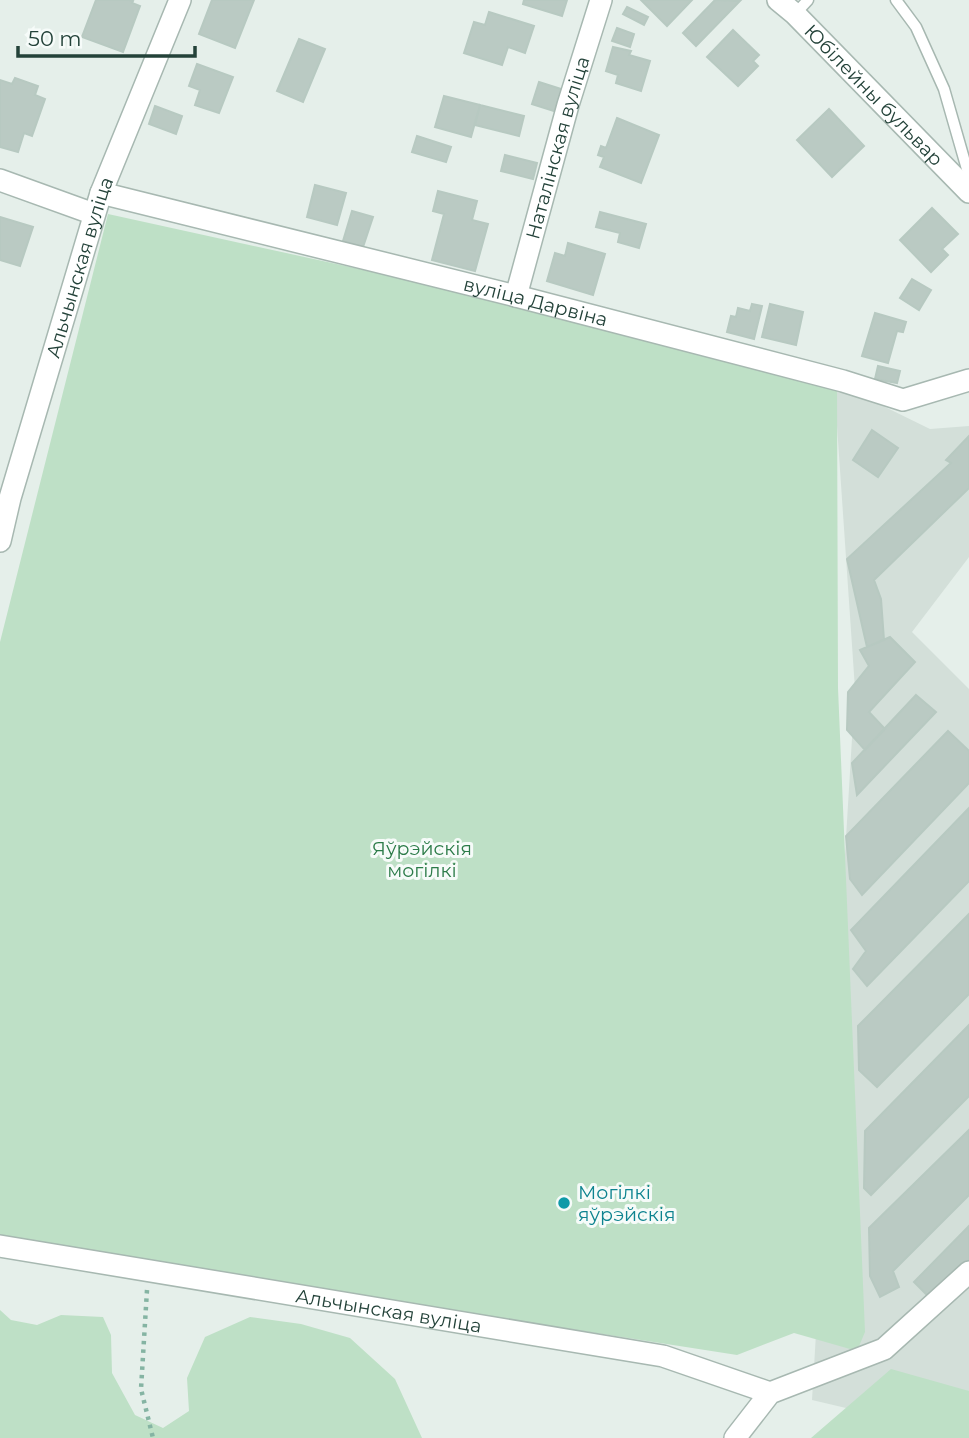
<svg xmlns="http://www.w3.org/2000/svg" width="969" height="1438" font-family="Montserrat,sans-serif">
  <rect width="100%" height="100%" fill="#e5efea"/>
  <path fill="#d3dfd9" d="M834 382 930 429 969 426V557L912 632 969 689V1437L812 1400 855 689Z"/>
  <path fill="#bee0c6" d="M108 214 501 300 837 382 838 688 865 1332 857 1351 794 1333 737 1355 32 1245 0 1238V642Z
    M0 1310 11 1320 37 1325 61 1315 103 1317 111 1335 112 1373 135 1415 163 1428 189 1411 187 1378 205 1337 250 1317 301 1324 350 1338 395 1379 422 1438H0Z
    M891 1369 969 1391V1438H811Z"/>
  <path fill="#bacac3" stroke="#b7c9c1" stroke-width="2" d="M96 0H129L133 1 132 3 140 6 123 52 82 37Z
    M212 0H254L235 48 199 34Z
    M524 0H567L562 16 523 4Z
    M641 0H692L667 26Z
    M715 0 740 1 696 46 683 33Z
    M627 7 648 17 644 25 623 14Z
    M489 12 534 26 525 53 508 47 502 65 464 53 474 22 485 25Z
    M617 28 634 34 630 47 612 41Z
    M733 30 759 55 753 61 758 66 738 86 707 57Z
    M299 39 325 49 303 102 277 91Z
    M613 47 631 51 629 55 650 61 641 91 616 83 618 75 606 71Z
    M197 64 233 77 219 113 195 105 200 90 189 86Z
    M15 78 38 86 35 95 45 99 32 136 24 133 18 152 0 147V80L12 84Z
    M539 82 564 90 557 112 532 104Z
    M444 96 480 105 471 137 435 127Z
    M480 105 524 116 519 136 475 125Z
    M155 106 182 116 176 134 149 124Z
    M829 109 864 146 832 177 797 140Z
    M617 118 659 135 641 183 600 167 604 157 598 155 601 146 606 148Z
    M417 136 451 147 446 162 412 152Z
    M505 155 537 163 533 179 501 171Z
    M315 185 346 193 337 225 307 217Z
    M438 191 477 201 472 220 488 224 475 271 432 260 444 214 433 211Z
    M932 208 958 234 942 249 948 255 931 272 900 240Z
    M352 211 373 217 363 247 343 241Z
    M600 212 646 224 639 248 618 242 620 233 596 227Z
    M0 217 33 227 20 266 0 260Z
    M568 243 605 254 593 295 547 281 555 253 565 256Z
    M912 279 931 290 919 310 900 298Z
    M752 304 762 306 754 339 727 332 731 316 736 317 738 308 750 311Z
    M770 304 803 312 796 345 762 337Z
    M875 313 906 322 903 332 897 331 888 363 862 356Z
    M878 366 900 371 897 383 875 379Z
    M872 430 898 448 878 477 853 460Z
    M969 436V488L874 580 881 599 884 640 867 647 847 559 951 463 946 460Z
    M890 637 915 662 869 712 885 729 865 750 847 730 848 692 869 666 860 650Z
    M916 695 936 712 857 795 852 763Z
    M948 731 969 751V783L862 895 850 879 846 836Z
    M969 808V881L867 986 853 969 866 951 851 930Z
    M969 914V994L877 1087 859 1070 858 1026Z
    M969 1025V1096L871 1195 864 1188 865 1131Z
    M969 1130V1195L893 1271 899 1287 880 1297 870 1276 869 1228Z
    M969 1226V1260L930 1298 914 1282Z"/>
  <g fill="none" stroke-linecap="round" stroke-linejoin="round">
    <defs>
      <path id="service" d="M896 0 916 27 944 89 969 176
        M795 14 808 0"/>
      <g id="minor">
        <path id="s1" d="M778 0 795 14 969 192"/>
        <path d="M0 180 94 214"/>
        <path id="s2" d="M101 193 516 296 843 381 903 400 969 380"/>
        <path id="s3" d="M516 296 568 105 601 0"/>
        <path id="s4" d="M0 541 10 498 101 193 180 0"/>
        <path id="s5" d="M0 1246 663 1356 770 1393"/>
        <path d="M735 1438 770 1393 884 1349 969 1272"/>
      </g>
    </defs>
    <use href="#service" stroke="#a7b8b1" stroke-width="13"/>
    <use href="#minor" stroke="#a7b8b1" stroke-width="24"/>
    <path stroke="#85b4a3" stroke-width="4.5" stroke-dasharray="3.5 5" stroke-linecap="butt" d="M147 1290 141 1389 153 1438"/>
    <use href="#service" stroke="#fff" stroke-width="10"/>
    <use href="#minor" stroke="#fff" stroke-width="21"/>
  </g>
  <circle fill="#0f9aa8" stroke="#f6fbf9" stroke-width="2.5" cx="564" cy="1203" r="7"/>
  <g text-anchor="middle" stroke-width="6" stroke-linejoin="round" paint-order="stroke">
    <g font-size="19" fill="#234239" stroke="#f6fbf9">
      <text dy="7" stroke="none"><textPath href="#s1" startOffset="135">Юбілейны бульвар</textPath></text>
      <text dy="7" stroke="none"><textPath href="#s3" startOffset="154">Наталінская вуліца</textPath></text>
      <text dy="7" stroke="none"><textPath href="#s4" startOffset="285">Альчынская вуліца</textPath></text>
      <text dy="7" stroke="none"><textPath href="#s2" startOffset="448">вуліца Дарвіна</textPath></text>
      <text dy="7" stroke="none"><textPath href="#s5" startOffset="394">Альчынская вуліца</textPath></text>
    </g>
    <g font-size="19" fill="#2b7b48" stroke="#f6fbf9">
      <text x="422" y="855">Яўрэйскія<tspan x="422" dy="22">могілкі</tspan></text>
    </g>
    <g font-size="19" fill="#0d838f" stroke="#f6fbf9" text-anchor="start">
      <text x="578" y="1199">Могілкі<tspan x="578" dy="22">яўрэйскія</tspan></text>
    </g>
  </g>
  <path d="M18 46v10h177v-10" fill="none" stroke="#234239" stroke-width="3.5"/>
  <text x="28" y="46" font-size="21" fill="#234239" stroke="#f6fbf9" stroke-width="5" paint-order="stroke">50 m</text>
</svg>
